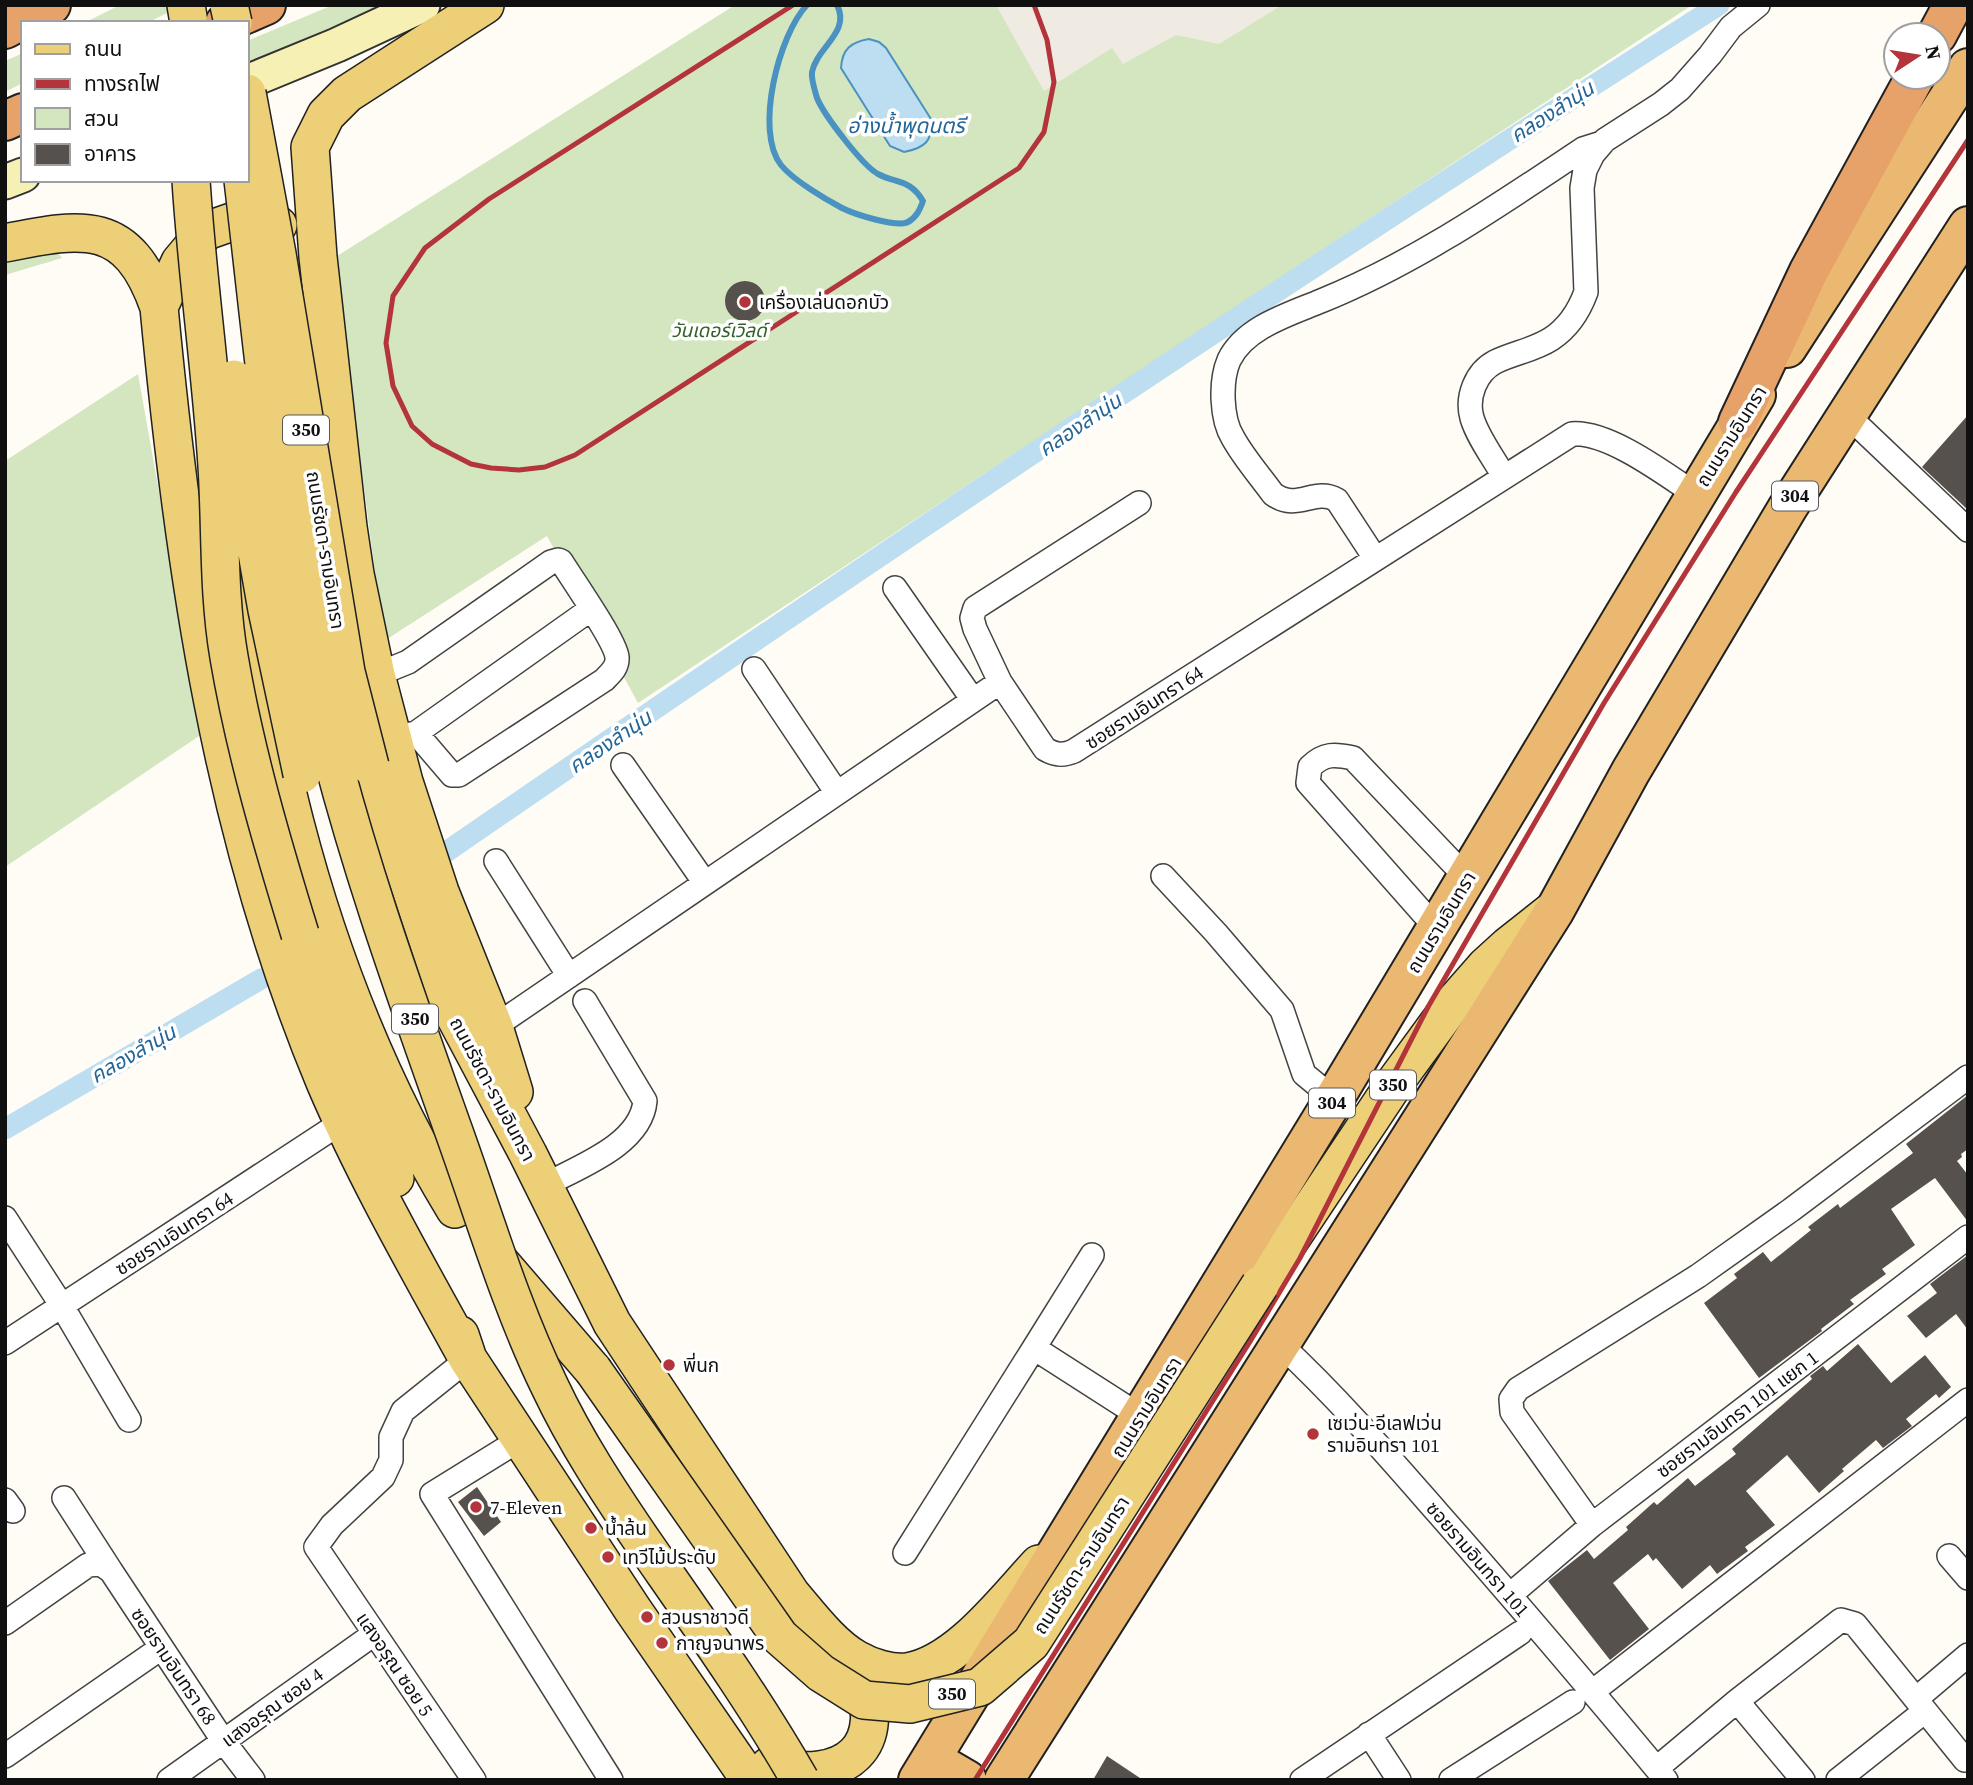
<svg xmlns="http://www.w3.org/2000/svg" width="1973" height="1785" font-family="'Source Serif 4','Noto Sans Thai',serif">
  <rect width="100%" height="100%" fill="#fefcf4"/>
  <path fill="#d3e6bf" d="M120 5H183L147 23H84Z
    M333 5H395L247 71V41Z
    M735 5H1692L638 703 547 536 384 641 334 258Z
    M23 53V83L5 92V61Z
    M57 252 62 258 5 275V263Z
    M138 374 202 734 5 867V461Z"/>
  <path fill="#efebe2" d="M996 5H1282L1219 44 1176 35 1123 64 1112 48 1044 91Z"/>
  <path fill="#bdddf1" stroke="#4a92c1" stroke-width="2" d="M869 39 879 42 886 48 931 119C933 141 925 148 904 152L890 146 841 68C842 49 851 42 869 39Z"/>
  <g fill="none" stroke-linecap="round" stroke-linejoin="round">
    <path stroke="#4a92c1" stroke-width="6" d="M807 5C779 34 754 131 781 165 793 180 825 199 842 208 854 214 897 228 908 222 917 217 920 209 923 201 910 179 897 184 878 174 862 165 824 115 817 98 815 91 811 79 812 72 817 47 851 32 837 5"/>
    <path stroke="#bdddf1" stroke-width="21" d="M446 852C866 563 1289 279 1719 5
      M5 1129 261 979"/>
  </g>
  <path fill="#57514d" d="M725 301a20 20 0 1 1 40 0a20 20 0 1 1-40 0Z
    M1968 415V510L1922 467Z
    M1968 1095V1149L1961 1154 1962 1157 1957 1161 1968 1175V1222L1935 1178 1891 1209 1915 1245 1882 1269 1886 1274 1850 1300 1854 1304 1821 1329 1822 1331 1759 1378 1704 1303 1737 1278 1734 1274 1763 1252 1771 1262 1811 1230 1808 1227 1838 1204 1840 1208 1913 1153 1906 1144Z
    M1968 1255V1330L1956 1314 1926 1338 1907 1316 1937 1293 1930 1284Z
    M1858 1344 1891 1383 1925 1355 1951 1387 1939 1398 1936 1394 1906 1419 1912 1426 1883 1448 1876 1440 1842 1469 1844 1471 1819 1493 1787 1455 1746 1491 1775 1525 1745 1547 1748 1551 1717 1574 1710 1565 1682 1589 1656 1558 1653 1561 1648 1554 1613 1583 1649 1629 1610 1660 1548 1581 1587 1550 1594 1559 1628 1530 1626 1527 1654 1502 1657 1505 1688 1478 1695 1486 1736 1454 1732 1449 1812 1379 1810 1376 1823 1366 1827 1371Z
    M477 1487 501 1522 484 1536 458 1502Z
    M1107 1756 1143 1780H1093Z"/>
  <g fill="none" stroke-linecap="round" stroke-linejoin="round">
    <defs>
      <path id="minor" d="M1846 414 1968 530
        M1503 475C1493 457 1478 438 1472 418 1466 397 1476 372 1495 362 1513 353 1534 350 1551 339 1568 328 1579 311 1586 292L1582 188 1585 170 1593 154 1605 140 1661 104 1680 89 1710 55 1731 27 1758 5
        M1139 503 975 608 972 618 975 629 1000 682 1045 749C1055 755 1063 756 1074 751L1572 434C1608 431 1665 474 1695 494
        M1375 558 1337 500C1314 487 1297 512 1273 494 1260 476 1244 458 1233 438 1221 419 1220 381 1229 360 1245 327 1290 314 1321 301 1415 263 1499 205 1583 149L1602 143
        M895 588 973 700
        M754 669 837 793
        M376 675 408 662 551 562 558 560 561 561C572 579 615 640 617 657 618 667 611 673 604 680L459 775H452L416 733 393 737
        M416 733 591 609
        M623 765 705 883
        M496 861 569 976
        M1163 876 1216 933 1282 1010 1304 1074 1334 1099
        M1437 929 1308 783 1310 767C1324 753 1335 754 1353 758L1467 878
        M494 1027 1000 682
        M543 1186C578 1167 641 1145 645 1101L585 1001
        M5 1218 62 1306 129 1420
        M5 1343 342 1122
        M1281 1345C1337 1397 1387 1455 1437 1512 1515 1600 1591 1690 1666 1780
        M1034 1348 1092 1255
        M468 1359 403 1411 391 1437V1460L383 1477 332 1525 316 1547 474 1780
        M521 1439 432 1494 611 1780
        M64 1498 111 1571
        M5 1500 13 1511
        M1592 1525 1512 1412 1511 1399 1518 1389 1698 1276 1791 1210 1968 1077
        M905 1553 1034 1348 1140 1416
        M1949 1556 1968 1578
        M1510 1595 1592 1525 1968 1237
        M5 1623 88 1565 101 1564 111 1571 224 1742 253 1780
        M1592 1692 1968 1400
        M1916 1699 1968 1655
        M1737 1701 1803 1780
        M1369 1734 1399 1780
        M5 1756 161 1648
        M1657 1768 1737 1701 1841 1620 1855 1624 1965 1760
        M169 1780 374 1634
        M1302 1780 1520 1633
        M1451 1780 1573 1702
        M1838 1780 1925 1711"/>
      <path id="secondary" d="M247 82 337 45 423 5
        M5 182 23 175"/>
      <path id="primary" d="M186 5 189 23
        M485 5 347 94 326 115 310 147 318 257 348 527 355 574 376 675 404 782 440 892 494 1027 514 1092
        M5 243C84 227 128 219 159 307 184 572 222 835 325 1082 366 1178 418 1268 468 1359
        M159 307 180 262 206 231 246 217 278 225
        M224 568C260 648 273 739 295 823 330 958 383 1091 455 1209
        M370 766 450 1007 528 1154 612 1323 791 1594C809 1615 832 1646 856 1659 870 1667 891 1674 907 1672 958 1664 1005 1600 1039 1564
        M300 934 341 1044 395 1178
        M500 1262 593 1370
        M1260 1285 1396 1081 1450 1007 1486 966 1508 946 1551 912
        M460 1335 468 1359 633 1610 750 1780
        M769 1766C847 1785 891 1746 859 1672"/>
      <path id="trunk" d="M1787 348 1968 68
        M931 1759 967 1780
        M918 1780 1334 1099 1756 395
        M1004 1780 1555 910 1631 771 1788 507 1968 226"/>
      <path id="motorway" d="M225 23 266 5
        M5 29 51 5
        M1937 35 1953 5
        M5 121 23 113
        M1738 422 1809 271 1915 77"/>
    </defs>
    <use href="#minor" stroke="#434343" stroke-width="26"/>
    <use href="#secondary" stroke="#323232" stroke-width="37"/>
    <use href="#primary" stroke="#212121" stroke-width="40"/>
    <use href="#trunk" stroke="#212121" stroke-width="42"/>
    <use href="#motorway" stroke="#212121" stroke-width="42"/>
    <use href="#minor" stroke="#fff" stroke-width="23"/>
    <use href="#secondary" stroke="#f7f0b5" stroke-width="33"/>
    <use href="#primary" stroke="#eccf76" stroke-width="37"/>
    <use href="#trunk" stroke="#eab870" stroke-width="38"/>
    <use href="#motorway" stroke="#e7a269" stroke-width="38"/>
    <path stroke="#b3343a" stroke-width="5" d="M793 5 489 199 425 248 393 296 386 343 393 386 412 426 432 444 471 464 491 468 519 470 545 467 575 455 1019 168 1044 132 1054 82 1047 40 1034 5
      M975 1780 1251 1340 1300 1258 1428 1007 1604 703 1736 492 1968 140"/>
    <defs>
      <path id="primary-bridge" d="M229 5 233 23
        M247 93 277 254 346 672 370 766
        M191 180C197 276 211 371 217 466 221 530 218 593 229 657 245 751 272 843 300 934
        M243 180C264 357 279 536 320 709 354 852 404 991 453 1129 484 1215 510 1305 550 1387 576 1442 609 1492 643 1542 697 1620 753 1698 800 1780
        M234 379 251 518 267 610 302 774
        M593 1370 780 1637 821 1673 864 1700 910 1704 980 1687 1031 1643 1260 1285"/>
    </defs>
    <use href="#primary-bridge" stroke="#212121" stroke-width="40" stroke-linecap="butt"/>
    <use href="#primary-bridge" stroke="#eccf76" stroke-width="37"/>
  </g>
  <g fill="#b3343a" stroke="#fff" stroke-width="2.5">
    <circle cx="745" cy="302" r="7"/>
    <circle cx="669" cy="1365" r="7"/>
    <circle cx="1313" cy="1434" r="7"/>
    <circle cx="476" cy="1507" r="7"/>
    <circle cx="591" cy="1528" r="7"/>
    <circle cx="608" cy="1557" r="7"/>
    <circle cx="647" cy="1617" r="7"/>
    <circle cx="662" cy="1643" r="7"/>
  </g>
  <g text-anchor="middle" stroke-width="7" stroke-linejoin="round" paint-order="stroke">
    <g fill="#fff" stroke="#585858" stroke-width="2">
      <rect x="283" y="415.5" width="46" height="29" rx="5"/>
      <rect x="1772" y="481.5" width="46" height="29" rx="5"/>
      <rect x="392" y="1004.5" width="46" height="29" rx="5"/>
      <rect x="1370" y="1070.5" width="46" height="29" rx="5"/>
      <rect x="1309" y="1088.5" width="46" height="29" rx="5"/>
      <rect x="929" y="1679.5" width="46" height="29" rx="5"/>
    </g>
    <g font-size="18" font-weight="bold" fill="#101010">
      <text x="306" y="436">350</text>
      <text x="1795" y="502">304</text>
      <text x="415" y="1025">350</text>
      <text x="1393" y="1091">350</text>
      <text x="1332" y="1109">304</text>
      <text x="952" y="1700">350</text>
    </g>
    <g font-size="19" fill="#101010" stroke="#fff" text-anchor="start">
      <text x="759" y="309">เครื่องเล่นดอกบัว</text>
      <text x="683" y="1372">พี่นก</text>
      <text x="1327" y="1430">เซเว่น-อีเลฟเว่น<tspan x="1327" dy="22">รามอินทรา 101</tspan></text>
      <text x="490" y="1514">7-Eleven</text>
      <text x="605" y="1535">น้ำล้น</text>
      <text x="622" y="1564">เทวีไม้ประดับ</text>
      <text x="661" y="1624">สวนราชาวดี</text>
      <text x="676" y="1650">กาญจนาพร</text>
    </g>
    <g font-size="19" font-style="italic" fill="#326225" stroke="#fff">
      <text x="719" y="337">วันเดอร์เวิลด์</text>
    </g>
    <g font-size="19" fill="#101010" stroke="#fff">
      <text transform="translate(1731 436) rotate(-58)" y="7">ถนนรามอินทรา</text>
      <text transform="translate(326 550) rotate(81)" y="7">ถนนรัชดา-รามอินทรา</text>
      <text transform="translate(1144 707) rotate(-33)" y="7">ซอยรามอินทรา 64</text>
      <text transform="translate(1441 922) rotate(-59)" y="7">ถนนรามอินทรา</text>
      <text transform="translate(493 1089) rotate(62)" y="7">ถนนรัชดา-รามอินทรา</text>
      <text transform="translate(174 1233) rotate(-33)" y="7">ซอยรามอินทรา 64</text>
      <text transform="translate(1146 1407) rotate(-58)" y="7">ถนนรามอินทรา</text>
      <text transform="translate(1737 1414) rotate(-37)" y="7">ซอยรามอินทรา 101 แยก 1</text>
      <text transform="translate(1478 1559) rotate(49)" y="7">ซอยรามอินทรา 101</text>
      <text transform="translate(1081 1565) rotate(-57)" y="7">ถนนรัชดา-รามอินทรา</text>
      <text transform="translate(395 1664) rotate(56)" y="7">แสงอรุณ ซอย 5</text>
      <text transform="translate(174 1666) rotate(56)" y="7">ซอยรามอินทรา 68</text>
      <text transform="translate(272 1707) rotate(-36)" y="7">แสงอรุณ ซอย 4</text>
    </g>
    <g font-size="21" font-style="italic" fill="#246597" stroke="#fff">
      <text transform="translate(1552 112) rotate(-33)" y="7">คลองลำนุ่น</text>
      <text x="906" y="133">อ่างน้ำพุดนตรี</text>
      <text transform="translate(1080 425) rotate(-34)" y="7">คลองลำนุ่น</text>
      <text transform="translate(610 742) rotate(-34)" y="7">คลองลำนุ่น</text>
      <text transform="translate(133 1054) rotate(-30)" y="7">คลองลำนุ่น</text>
    </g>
  </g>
  <rect width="1973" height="1785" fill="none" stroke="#101010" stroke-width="14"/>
  <rect x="21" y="21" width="228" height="161" fill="#ffffff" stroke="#9f9f9f" stroke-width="2"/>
  <rect x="35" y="44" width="35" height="10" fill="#eccf76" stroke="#9f9f9f" stroke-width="2"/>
  <text x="84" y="56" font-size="21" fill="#101010">ถนน</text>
  <rect x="35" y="79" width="35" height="10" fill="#b3343a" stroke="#9f9f9f" stroke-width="2"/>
  <text x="84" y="91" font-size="21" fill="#101010">ทางรถไฟ</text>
  <rect x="35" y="108" width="35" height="21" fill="#d3e6bf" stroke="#9f9f9f" stroke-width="2"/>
  <text x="84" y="126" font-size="21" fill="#101010">สวน</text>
  <rect x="35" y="144" width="35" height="21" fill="#57514d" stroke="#9f9f9f" stroke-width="2"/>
  <text x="84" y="161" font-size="21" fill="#101010">อาคาร</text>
  <g transform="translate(1917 56) rotate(78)"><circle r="33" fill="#ffffff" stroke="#9f9f9f" stroke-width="2"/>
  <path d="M0-5L12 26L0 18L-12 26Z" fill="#b3343a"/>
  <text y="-10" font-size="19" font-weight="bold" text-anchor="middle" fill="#101010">N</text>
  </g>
</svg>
